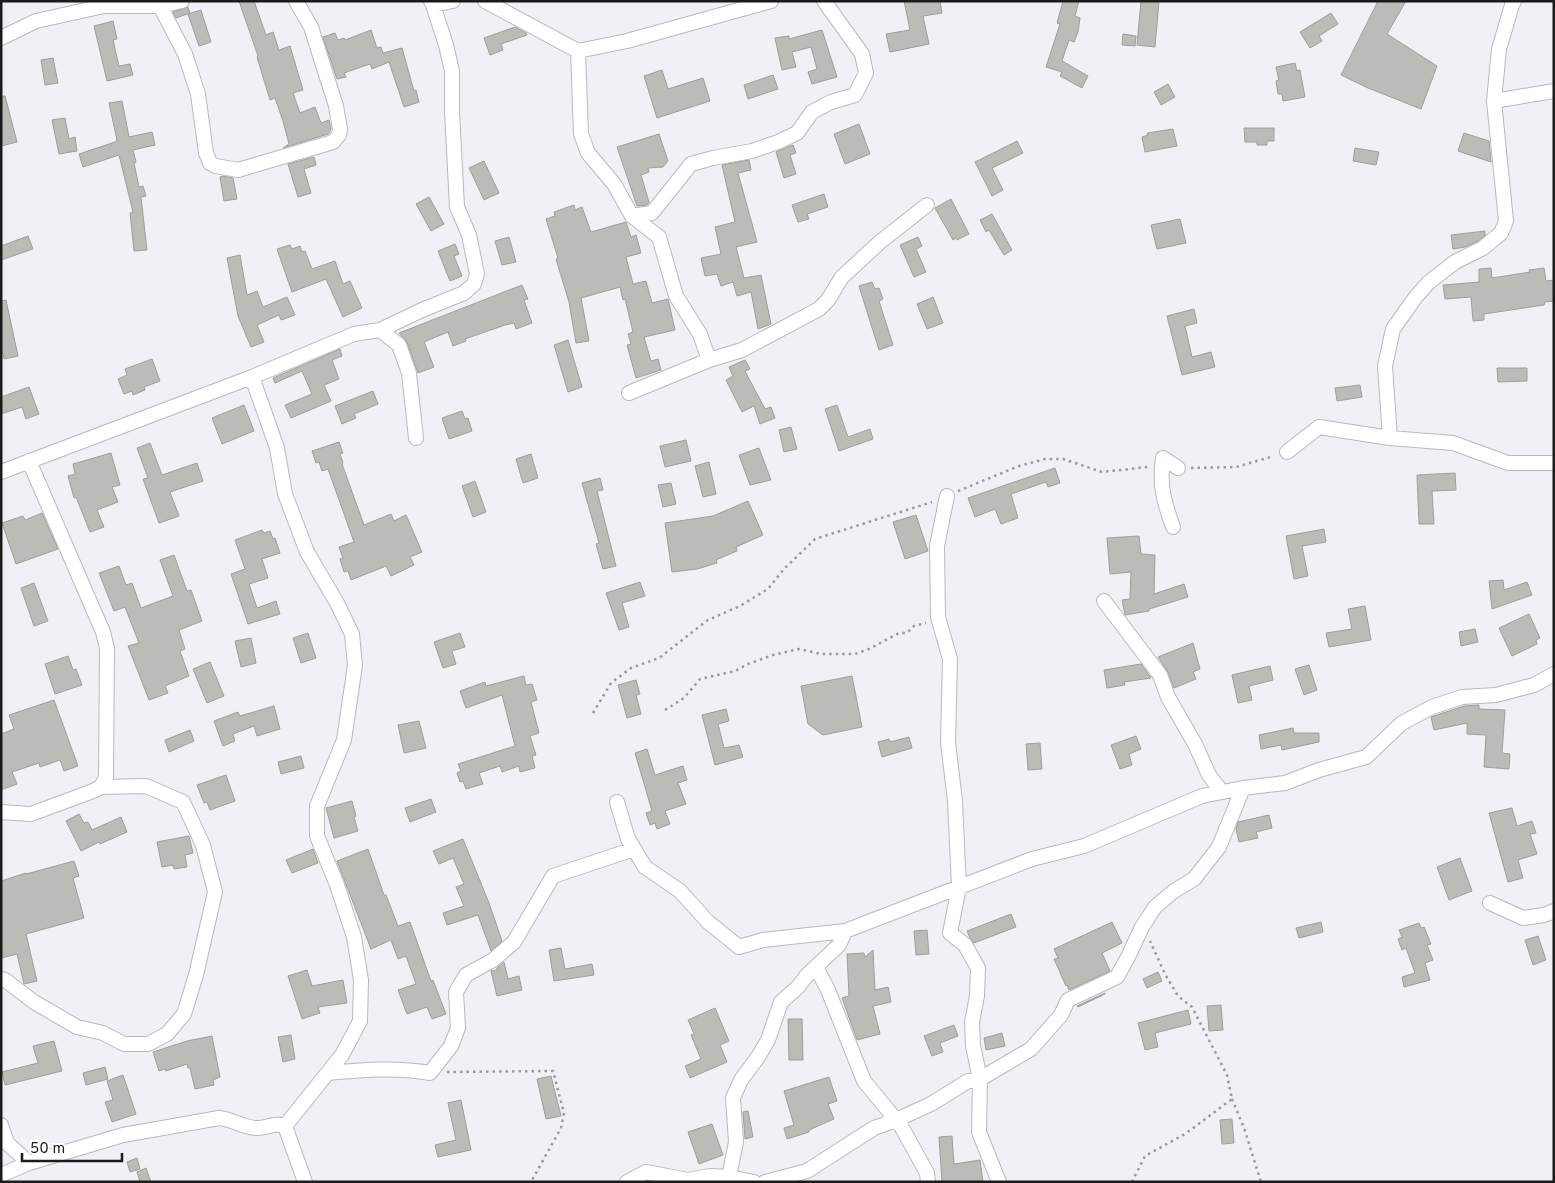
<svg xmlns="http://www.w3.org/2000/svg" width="1555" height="1183" font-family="Overpass,sans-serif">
  <rect width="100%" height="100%" fill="#f1f1f5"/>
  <path fill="#bbbbb7" stroke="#9f9e9b" d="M239 1H254L266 35 273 32 279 50 290 46 303 90 293 93 300 113 315 107 321 123 329 120 331 129 328 134 283 148 289 144 283 121 275 98 270 100 257 57 258 56Z
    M904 1H940L942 13 923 16 929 44 890 52 886 34 910 30Z
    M1063 1H1079L1075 16 1080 18 1078 32 1074 42 1069 40 1062 61 1088 76 1082 88 1060 76 1062 72 1046 67 1060 24 1057 23Z
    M1141 1H1159L1155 47 1137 45Z
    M1378 1H1406L1387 34 1437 66 1421 109 1368 88 1341 75Z
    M188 7 190 13 176 18 173 12Z
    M201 10 211 42 199 46 188 14Z
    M1331 13 1338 24 1319 36 1322 41 1310 48 1300 32Z
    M113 21 117 39 113 40 119 66 130 64 133 75 107 81 94 26Z
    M515 27 526 33 527 35 501 44 503 50 490 55 484 38Z
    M371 30 377 48 381 47 383 53 402 48 414 91 416 90 419 102 404 107 389 62 372 69 370 64 344 73 346 77 337 79 323 37 335 33 338 40 344 38 345 40Z
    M822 30 837 77 812 84 808 72 817 69 811 47 792 52 796 67 782 70 775 38 789 36V39Z
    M1123 34 1136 36 1135 46 1122 45Z
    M53 58 58 83 45 85 41 60Z
    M1295 63 1297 71 1300 70 1305 97 1283 101 1282 94H1278L1276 81 1279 80 1276 67Z
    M662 70 668 89 703 78 710 101 657 118 644 76Z
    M773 75 778 89 748 99 744 85Z
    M1168 84 1175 97 1161 105 1154 92Z
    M1 96H5L17 142 1 146Z
    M122 101 129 137 152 132 155 145 133 150 136 162 134 163 139 187 143 186 146 196 141 197 147 250 134 251 130 213 133 212 119 155 83 167 79 154 115 142 117 140 109 103Z
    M65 118 69 139 75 137 77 151 59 154 52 120Z
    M859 124 870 154 845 164 834 134Z
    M1244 128H1274V141H1267V145H1257V142H1245Z
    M1173 129 1177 146 1145 152 1142 137 1148 135 1147 133Z
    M1464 133 1489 141 1491 162 1458 151Z
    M659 134 668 161 663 167 648 168 649 172 641 175 649 202 647 205 637 206 617 147Z
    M1017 141 1023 153 992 168 1003 190 992 196 975 162Z
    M793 145 796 153 790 155 796 174 784 178 776 152Z
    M1355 148 1379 152 1376 165 1353 161Z
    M314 157 316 165 304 169 311 193 298 197 288 164Z
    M749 160 751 170 738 173 757 242 736 247 744 278 761 275 771 324 758 329 751 292 737 296 733 282 721 286 717 274 705 276 701 258 721 254 715 227 735 222 722 165Z
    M484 161 499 193 484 200 469 168Z
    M223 176 233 178 237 199 224 201 220 177Z
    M824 194 828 207 807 214 809 219 798 222 792 205Z
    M429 197 444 224 431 231 416 204Z
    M951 199 969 234 957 240 956 238 953 240 935 208Z
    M574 205 575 210 582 207 591 232 626 222 631 237 636 235 641 253 626 257 633 284 646 281 652 303 668 299 675 330 644 337 651 361 658 359 661 370 636 378 627 345 631 344 628 334 633 332 625 299 623 300 620 287 581 298 589 341 576 343 569 302 556 259 558 258 546 219 555 216 554 212Z
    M992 214 1012 250 1004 255 989 230 986 232 980 220Z
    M1180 219 1186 243 1157 249 1151 225Z
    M1485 231V235L1478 241 1465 247 1453 249 1451 235Z
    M28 236 33 249 1 260V246Z
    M509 237 516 262 502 265 495 241Z
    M918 237 922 246 916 249 926 272 914 277 900 245Z
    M455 244 459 254 454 256 462 276 450 281 438 251Z
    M290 245 292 249 300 246 302 252 305 251 312 269 335 261 343 284 350 281 362 308 343 317 326 279 292 292 277 249Z
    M240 255 247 295 257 291 263 307 287 297 295 315 281 320 279 315 257 325 264 342 251 347 238 316 227 258Z
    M1491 268 1492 278 1530 272 1529 270 1544 268 1546 281 1554 280V301L1545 302 1544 305 1484 314V320L1473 321 1471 297 1445 299 1443 285 1479 282V269Z
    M872 282 875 289 879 288 883 299 879 301 893 345 879 350 859 286Z
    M522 285 528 299 524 300 532 323 516 329 514 323 505 325 465 339 466 341 453 346 448 332 424 342 434 367 418 373 407 342 399 333Z
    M933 297 943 323 927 329 917 304Z
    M6 300 18 356 4 359 1 347V301Z
    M1194 309 1197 323 1185 326 1192 357 1211 352 1215 367 1182 375 1167 316Z
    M568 340 582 387 568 392 554 345Z
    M340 349 342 356 332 360 339 379 324 385 331 401 291 418 285 405 312 394 302 371 275 383 273 378Z
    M152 359 160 381 144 387 145 390 133 395 132 391 124 394 118 379 127 375 125 369Z
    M745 360 750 369 745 371 765 409 771 407 775 418 760 424 754 406 742 412 726 380 733 376 729 367Z
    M1497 368H1527V381L1498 382Z
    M1360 385 1362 397 1337 401 1335 388Z
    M29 387 39 414 26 419 22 407 1 414V397Z
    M373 391 378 404 354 414 356 418 342 424 335 406Z
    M244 405 254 431 222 444 212 418Z
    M837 405 848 437 870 429 873 439 839 451 825 409Z
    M462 411 465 419 468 418 472 431 449 439 442 418Z
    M791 427 797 449 784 452 779 430Z
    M686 440 691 461 665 467 660 446Z
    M339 442 343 453 340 454 343 463 342 464 364 525 391 514 394 521 406 515 422 552 410 557 414 565 391 576 386 566 351 580 348 571 344 572 340 559 343 558 339 547 354 542 328 469 322 471 319 462 316 463 312 451Z
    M150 443 162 475 197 463 203 481 170 492 179 516 159 523 143 479 148 478 137 448Z
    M759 448 771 480 750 485 739 455Z
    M111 453 120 485 112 487 118 502 97 510 104 527 90 532 76 497 74 498 68 476 75 474 73 464Z
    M531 454 538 478 523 483 516 459Z
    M709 462 716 494 703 497 695 466Z
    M1055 468 1060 483 1048 487 1046 482 1011 494 1018 518 1001 524 995 509 975 517 968 498Z
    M1455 473 1456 490 1432 491 1434 524H1419L1417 475Z
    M600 478 603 490 597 491 616 566 603 569 596 544 599 543 582 483Z
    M475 481 486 512 473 517 462 486Z
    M671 483 676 504 663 507 658 485Z
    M748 501 763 535 736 547 737 551 716 560 717 563 697 569 672 572 665 523 713 516Z
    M42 513 58 549 16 564 2 523 23 516 25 520Z
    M916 515 928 551 905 559 893 522Z
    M1324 529 1326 542 1302 546 1308 576 1294 579 1286 536Z
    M262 530 264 533 270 531 273 539 275 538 280 553 262 559 268 578 249 584 257 608 276 601 280 614 248 624 231 574 245 569 235 540Z
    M1139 536 1141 554 1155 555 1154 594 1184 584 1188 597 1149 609V611L1125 615 1122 600 1130 599 1131 572 1110 574 1107 538Z
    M174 555 187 591 191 590 202 621 179 630 185 649 180 651 189 676 165 686 168 693 149 700 128 646 139 643 125 607 114 611 99 573 119 566 126 585 132 583 141 608 173 596 160 560Z
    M1503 580 1504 590 1527 582 1532 595 1492 609 1489 581Z
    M640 582 645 596 622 603 629 627 619 630 606 593Z
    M34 583 48 621 34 626 21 588Z
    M1365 606 1371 640 1329 647 1326 633 1352 629 1348 609Z
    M1529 614 1540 638 1536 640 1537 644 1512 656 1499 628Z
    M1475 629 1478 642 1461 646 1459 632Z
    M308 633 316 658 301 663 293 638Z
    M460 633 465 647 452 651 456 664 443 668 434 642Z
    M251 638 256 663 241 667 235 641Z
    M1193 643 1200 669 1193 672 1196 679 1174 688 1168 672 1158 657Z
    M68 656 73 670 76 669 82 685 55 694 45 664Z
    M210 662 224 696 207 703 193 669Z
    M1141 664 1151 678 1124 682 1125 685 1107 688 1104 670Z
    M1309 665 1317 690 1304 695 1295 669Z
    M1270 666 1273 680 1249 686 1252 700 1238 703 1232 675Z
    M524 676 526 685 532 684 537 700 531 702 539 733 530 736 536 755 532 756 535 768 520 772 519 766 502 772 500 766 479 773 483 784 466 789 463 781 460 782 457 773 461 771 458 764 515 746 502 695 466 708 460 691 485 682 486 686Z
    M852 676 862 727 823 735 808 724 801 686Z
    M636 680 640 694 636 695 641 714 627 718 618 685Z
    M54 700 78 766 64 771 60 760 40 767 39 763 12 772 17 784 1 790V734L14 729 9 715Z
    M1479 705V709L1505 710 1502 753 1510 754 1509 769 1484 767 1486 735 1467 734V723L1434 730 1431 717 1464 706Z
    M274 706 280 729 257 736 254 726 233 734 235 741 223 746 214 721 238 712 240 716Z
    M726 709 729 721 718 724 724 748 739 745 743 757 715 765 702 715Z
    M419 721 426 748 404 753 398 725Z
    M1293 728 1294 733H1319V742L1282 750 1281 745 1261 749 1259 735Z
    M190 730 194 741 169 752 165 740Z
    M1136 736 1141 749 1129 754 1132 765 1120 769 1111 745Z
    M909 737 912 748 882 757 878 742 889 739 890 742Z
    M1040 743 1042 769 1028 770 1026 744Z
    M647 749 655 775 683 766 687 780 678 783 686 804 665 811 670 824 657 829 655 823 650 825 646 813 652 811 635 753Z
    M301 756 304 768 281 774 278 762Z
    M226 775 235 801 210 810 207 802 204 803 197 785Z
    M431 799 436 812 410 822 405 808Z
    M352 801 356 816 354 817 358 831 334 838 326 808Z
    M1512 808 1517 826 1532 821 1536 833 1530 834 1537 854 1518 860 1523 878 1508 882 1489 813Z
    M79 814 84 823 88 822 92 830 121 817 127 832 100 844 99 842 81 851 66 821Z
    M1269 815 1272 828 1256 832 1258 838 1239 842 1236 829 1238 822Z
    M189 836 193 853 185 855 187 867 174 869 173 865 162 867 157 842Z
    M463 839 489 903 502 941 491 951 478 915 447 925 443 913 464 906 456 887 464 884 453 858 439 864 433 851Z
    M313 849 318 863 292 873 286 860Z
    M368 849 384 895H386L398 926 410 922 431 981 433 980 446 1014 432 1019 427 1007 407 1014 398 990 416 984 406 956 398 959 391 940 371 949 337 861Z
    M1460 858 1472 891 1449 900 1437 867Z
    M74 861 79 876 73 878 84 918 26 934 37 981 24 984 17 954 1 958V881L26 873V874Z
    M1011 914 1016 927 974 943 970 938 967 931Z
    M1112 922 1122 943 1102 953 1110 971 1069 990 1067 985 1066 986 1054 959 1058 958 1054 949Z
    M1321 922 1323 932 1299 938 1296 928Z
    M1419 923 1421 928 1424 927 1431 944 1427 945 1433 960 1425 963 1430 980 1404 987 1402 977 1415 973 1406 948 1402 950 1398 939 1402 937 1399 930Z
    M927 930 929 954 916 955 914 931Z
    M1538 936 1546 960 1533 965 1525 940Z
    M561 948 565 969 592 964 594 975 554 981 549 950Z
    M873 950 875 990 888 987 891 1002 873 1006 880 1034 857 1040 842 998 849 996 847 954 864 953 865 957Z
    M504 962 508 979 519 976 522 990 497 996 491 971 497 970V968Z
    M307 970 312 986 343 980 347 1003 318 1007 320 1013 302 1019 288 976Z
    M1158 972 1162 981 1147 988 1143 979Z
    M1105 993V994L1078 1007 1077 1006Z
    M1221 1005 1223 1030 1209 1031 1207 1006Z
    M715 1008 729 1041 720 1045 727 1062 690 1078 685 1066 701 1059 691 1035 694 1034 688 1020Z
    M1188 1010 1191 1024 1155 1033 1158 1047 1145 1050 1138 1023Z
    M788 1019H802L803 1060H789Z
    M954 1025 958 1036 940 1043 943 1052 932 1056 924 1036Z
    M1002 1033 1005 1046 986 1050 984 1038Z
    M291 1035 295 1059 283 1062 278 1037Z
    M212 1036 220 1077 213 1080 214 1085 195 1089 190 1068H188L187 1064 166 1071 165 1069 159 1071 153 1052 187 1041Z
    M54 1041 62 1071 5 1085 2 1072 38 1063 33 1046Z
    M105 1067 108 1079 86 1085 83 1073Z
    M123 1075 136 1114 112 1122 105 1102 113 1100 107 1081Z
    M551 1076 561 1116 546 1119 537 1079Z
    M829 1077 837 1101 828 1104 834 1119 809 1130V1132L787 1139 784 1128 794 1125 784 1091Z
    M461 1100 471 1150 438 1157 435 1145 456 1140 448 1103Z
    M748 1111 753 1137 745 1139 743 1112Z
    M1232 1119 1234 1143 1222 1144 1220 1120Z
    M712 1124 723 1155 699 1164 688 1132Z
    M952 1136 954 1164 980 1160 983 1182H942L939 1137Z
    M137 1158 140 1169 130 1172 127 1162Z
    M146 1168 151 1182H140L137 1172Z"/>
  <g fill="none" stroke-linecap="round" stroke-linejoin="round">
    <defs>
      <path id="minor" d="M431 1 433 5 453 1
        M485 1 578 51 581 134 588 153 614 184 632 216 659 237 676 296 700 334 709 360
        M160 6 185 54 198 94 206 153 210 163 216 166 238 170 333 142 339 135 340 129 336 106 311 27 296 1
        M1 38 36 21 104 6H160L182 1
        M578 51 627 41 771 1
        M1494 101 1554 91
        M632 216 652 213 691 164 713 158 752 151 778 142 797 133 812 112 831 102 855 95 866 73 862 54 824 1
        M380 330 422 310 464 293 474 284 477 274 469 235 457 207 452 112V71L446 45 433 5
        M252 377 277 448 285 494 307 552 337 603 352 634 355 665 344 740 317 806V836L337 885 354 937 361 980 360 1021 342 1055 285 1126
        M629 393 709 360 742 350 819 309 828 300 842 277 880 242 927 205
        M1390 438 1385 366 1393 329 1415 298 1428 283 1455 262 1483 248 1501 233 1506 221 1494 101 1499 49 1512 5 1514 1
        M1287 452 1319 427 1390 438 1453 443 1508 463H1554
        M1 472 252 377 354 334 380 330 399 345 409 373 416 438
        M947 496 937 546 938 617 950 659 948 742 955 801 959 887 950 933 965 945 978 968 977 996 972 1022 973 1046 980 1079 979 1132 999 1182
        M1173 527C1164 502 1159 485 1163 458L1178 468
        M1104 601 1160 675 1168 697 1195 744 1209 775 1222 792
        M617 802 628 839 645 867 680 891 708 922 739 947 763 940 845 931 1032 859 1084 846 1202 796 1243 788 1285 783 1319 770 1366 757 1402 723 1432 707 1462 697 1496 695 1534 685 1554 674
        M1 812 31 814 93 791 101 787 106 777 107 648 103 632 29 461
        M1490 903 1523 918 1544 915 1554 911
        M816 967 828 990 864 1081 901 1126 927 1173 928 1182
        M1 979 5 980 34 1002 77 1027 103 1033 124 1044H148L167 1034 184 1014 196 975 215 892 203 845 183 802 146 786 101 787
        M328 1073C363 1070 396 1067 430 1073L451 1046 458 1028 456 992 466 975 493 960 514 942 553 876 634 849
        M1 1125 7 1143 29 1163
        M1 1175 29 1163 123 1135 219 1118C232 1119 243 1128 257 1128 267 1128 276 1122 285 1126L305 1182
        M627 1182 646 1172 688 1180 710 1176 729 1177 736 1142 733 1098 741 1080 758 1057 768 1040 781 1002 798 987 807 975 839 945 845 931
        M729 1182V1177L754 1182
        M765 1182 807 1171 874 1128 896 1120 931 1104 968 1081 980 1079 1031 1049 1061 1015 1068 1000 1117 977 1128 957 1142 927 1155 907 1174 891 1194 879 1219 847 1243 788"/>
    </defs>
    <use href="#minor" stroke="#b9b9bd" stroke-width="16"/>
    <path stroke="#9a9a9d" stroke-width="2.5" stroke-dasharray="2.5 4" stroke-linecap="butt" d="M1191 468 1236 467 1274 456
      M958 491 1019 466 1045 459H1063L1102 472 1148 467
      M665 710 684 698 700 679 735 671 748 664 773 655 799 649 821 654H855L869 649 899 633H907L914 626 926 623
      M593 713 611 683 631 668 659 658 708 620 740 606 768 589 784 569 815 539 932 502
      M447 1072 553 1071 564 1113 561 1128 531 1182
      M1232 1099 1244 1128 1261 1182
      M1132 1182 1145 1156 1185 1134 1232 1099 1227 1075 1192 1007 1178 996 1165 974 1150 941"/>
    <use href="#minor" stroke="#fff" stroke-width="14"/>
  </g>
  <rect width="1555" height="1183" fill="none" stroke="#1b1b1c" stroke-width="5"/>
  <path d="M22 1153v8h100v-8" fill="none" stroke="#1b1b1c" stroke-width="2.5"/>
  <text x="30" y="1153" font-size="15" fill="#1b1b1c" stroke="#ffffff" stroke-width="4" paint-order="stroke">50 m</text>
</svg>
